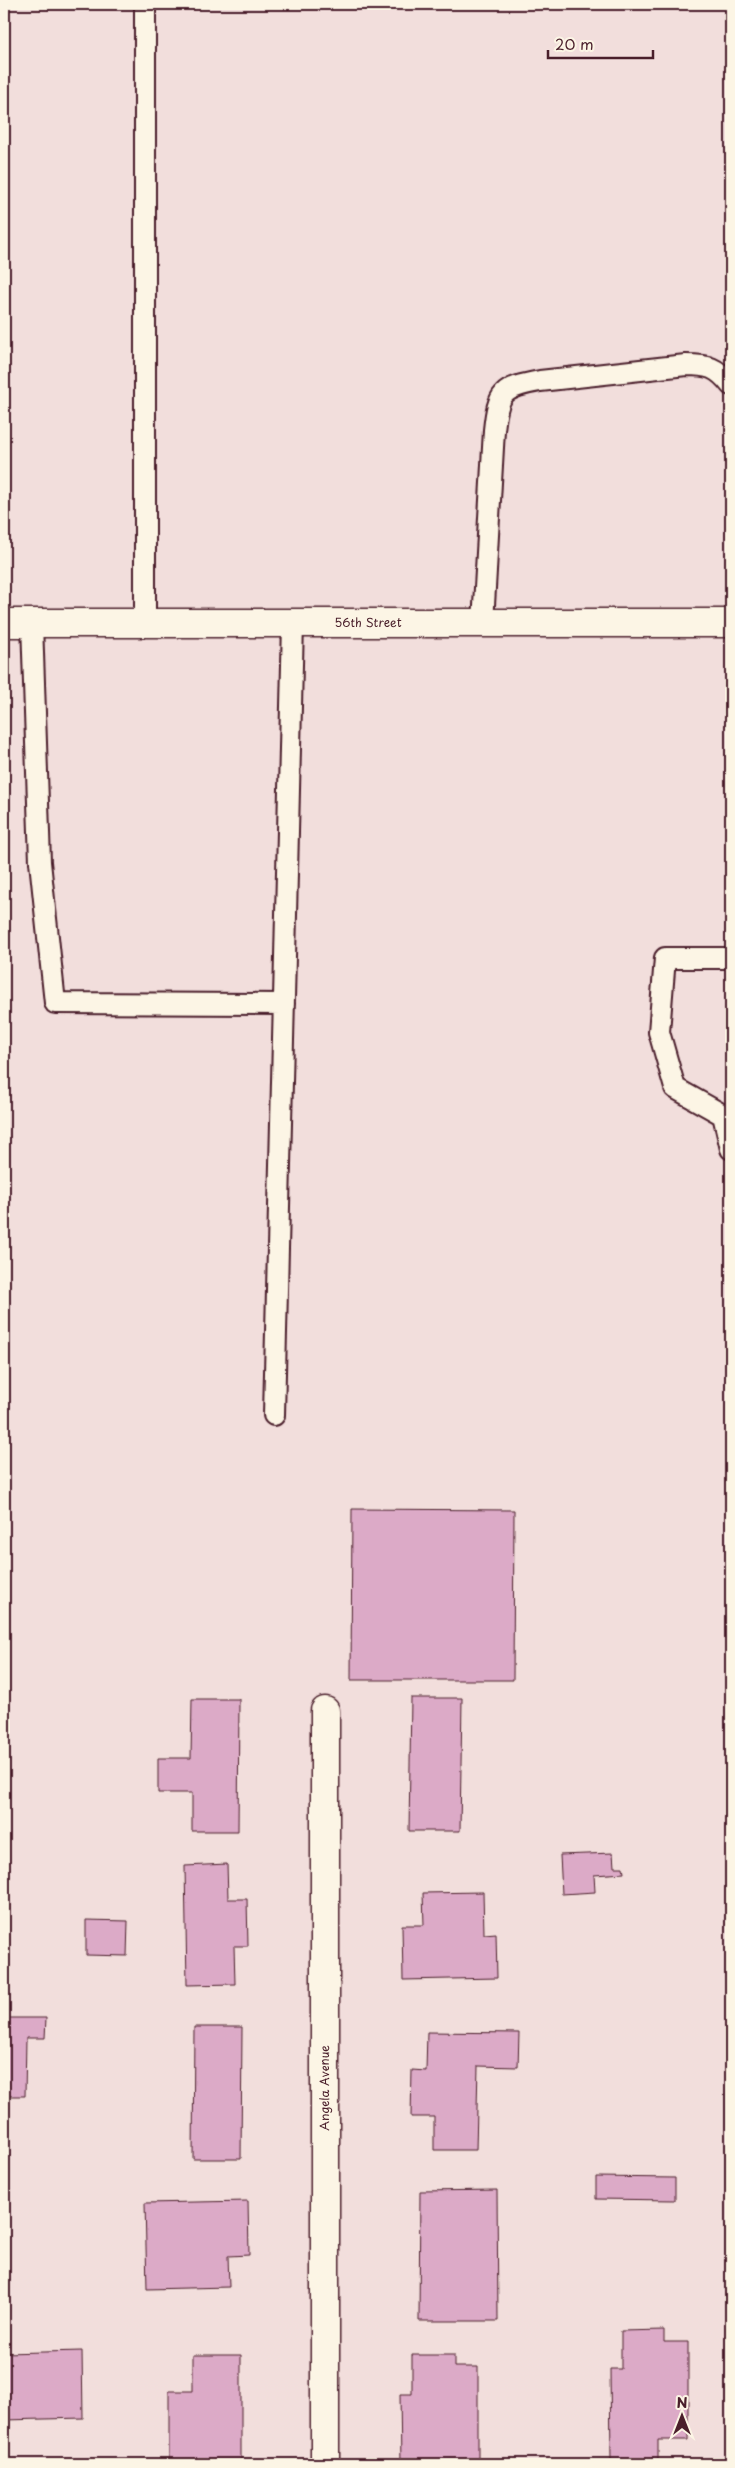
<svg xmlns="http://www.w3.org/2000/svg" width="735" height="2468" font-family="'Playpen Sans',sans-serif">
  <rect width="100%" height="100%" fill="#f2dedc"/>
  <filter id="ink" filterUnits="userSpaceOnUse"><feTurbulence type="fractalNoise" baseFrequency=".02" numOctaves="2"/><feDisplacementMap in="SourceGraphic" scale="10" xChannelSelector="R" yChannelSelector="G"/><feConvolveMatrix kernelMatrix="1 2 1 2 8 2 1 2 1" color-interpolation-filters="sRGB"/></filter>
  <g filter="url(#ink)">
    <path fill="#dcaac7" stroke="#4a1f2b" d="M352 1509 514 1510 513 1680H351Z
      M411 1698H462L460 1831H409Z
      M192 1699H239L238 1831H192V1793H158V1758H191Z
      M4 1701H9L8 1762H4Z
      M613 1853 614 1867H623L624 1873 594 1875 595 1892 562 1894 560 1855Z
      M227 1864 228 1899H247L248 1946H234L235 1984 187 1985 185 1866Z
      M483 1892 484 1934 496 1933 497 1978 403 1980 402 1925H424L423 1893Z
      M86 1920 128 1921 127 1956 86 1955Z
      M4 2018H46L45 2038H26L25 2096H4Z
      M194 2027H242L241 2159H193Z
      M427 2032 519 2033 518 2067 478 2066 476 2150H434V2117H411L412 2070 426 2071Z
      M596 2177 675 2178V2200L596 2199Z
      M497 2190 498 2321H419L420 2191Z
      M248 2201 249 2255 228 2256 229 2287 147 2289 145 2203Z
      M664 2330V2342H688V2440H658V2461H611L610 2369H621V2331Z
      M82 2351 83 2418 4 2420V2353Z
      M193 2355H241V2464H169V2391H193Z
      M412 2355H454V2367H478V2464H401L400 2394H412Z"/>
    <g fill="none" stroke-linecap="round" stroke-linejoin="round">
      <defs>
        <path id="service" d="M145 4V623
          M32 623 40 862 55 1003 284 1004
          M483 623 494 430C498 392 502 388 540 381L686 365C708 365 717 367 731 385
          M731 958H665L659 1032 675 1088 723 1115 731 1149
          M274 1415 293 623"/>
        <g id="minor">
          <path id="s1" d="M4 623H731"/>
          <path d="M325 1711V2464"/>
        </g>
      </defs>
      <use href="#service" stroke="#4a1f2b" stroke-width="24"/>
      <use href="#minor" stroke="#4a1f2b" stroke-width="31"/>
      <use href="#service" stroke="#fcf5e5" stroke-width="20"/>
      <use href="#minor" stroke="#fcf5e5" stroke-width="28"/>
    </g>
  </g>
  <g text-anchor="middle" stroke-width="4" stroke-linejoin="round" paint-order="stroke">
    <g font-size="12" fill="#4a1f2b" stroke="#fcf5e5">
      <text dy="4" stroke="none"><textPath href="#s1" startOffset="364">56th Street</textPath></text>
      <text transform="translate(325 2088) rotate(-90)" y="4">Angela Avenue</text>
    </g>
  </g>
  <rect width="735" height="2468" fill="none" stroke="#fcf5e5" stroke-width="20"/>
  <rect x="10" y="10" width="715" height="2448" fill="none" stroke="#4a1f2b" stroke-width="2" filter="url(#ink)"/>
  <g transform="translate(682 2416)" stroke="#fcf5e5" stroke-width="4" paint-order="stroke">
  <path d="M0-4L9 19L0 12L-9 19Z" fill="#4a1f2b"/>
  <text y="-8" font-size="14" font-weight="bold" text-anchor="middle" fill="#4a1f2b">N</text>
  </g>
  <path d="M548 50v8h105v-8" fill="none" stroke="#4a1f2b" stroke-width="2.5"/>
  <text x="555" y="50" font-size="15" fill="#4a1f2b" stroke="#fcf5e5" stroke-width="4" paint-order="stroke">20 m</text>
</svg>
